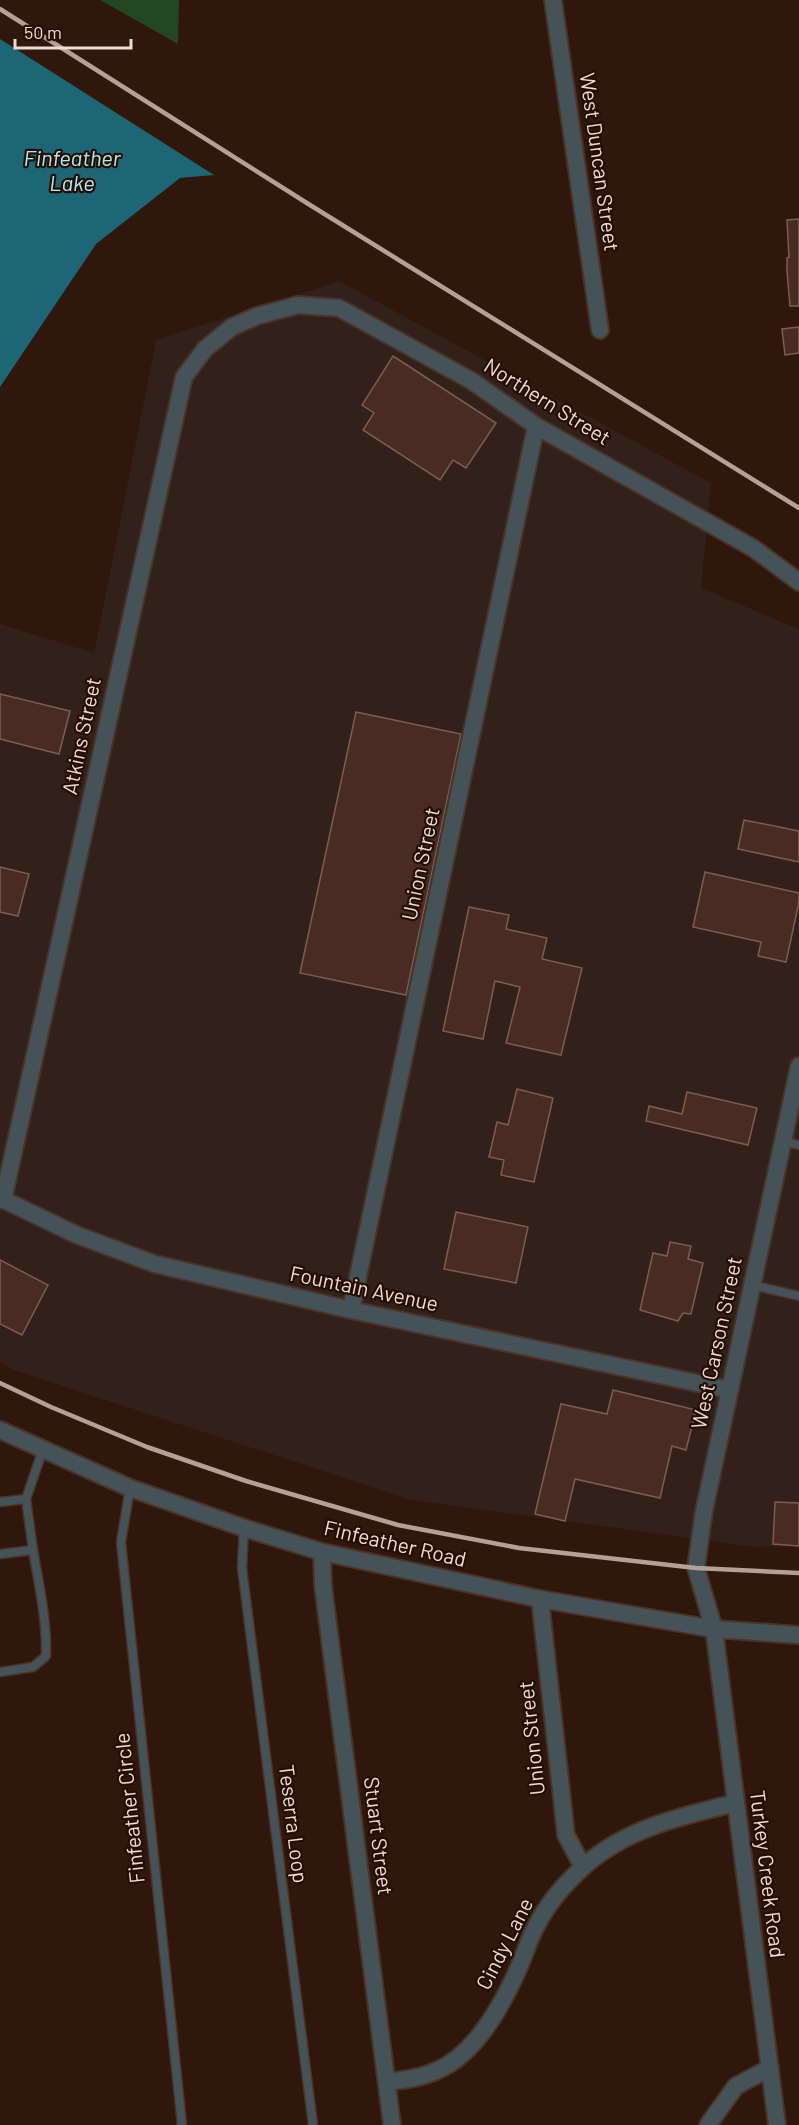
<svg xmlns="http://www.w3.org/2000/svg" width="799" height="2125" font-family="Barlow,sans-serif">
  <rect width="100%" height="100%" fill="#2f170b"/>
  <path fill="#32201a" d="M339 281 711 483 701 588 799 629V1546L755 1547 411 1500 14 1370 0 1362V624L94 653 156 340Z"/>
  <path fill="#224721" d="M100 0H179L178 44Z"/>
  <path fill="#1c6675" d="M0 39 214 175 180 178 96 244 0 387Z"/>
  <path fill="#482c23" stroke="#7c5d52" stroke-width="1.5" d="M799 219V306H790L787 271V258L789 257 787 220Z
    M799 327V353L785 355 782 329Z
    M393 356 496 423 466 468 453 460 440 480 363 430 374 413 362 405Z
    M0 694 70 711 59 754 0 739Z
    M356 712 461 734 406 995 300 973Z
    M744 820 799 831V862L738 849Z
    M0 867 29 874 18 916 0 912Z
    M705 872 799 893V902L786 962 758 956 761 942 693 927Z
    M469 907 509 915 506 929 547 938 542 959 582 968 561 1055 506 1043 520 987 495 981 483 1039 443 1031Z
    M517 1089 553 1098 534 1182 501 1175 504 1160 489 1157 497 1122 508 1125Z
    M687 1092 757 1108 748 1145 646 1121 649 1106 682 1114Z
    M456 1212 528 1227 516 1283 444 1269Z
    M670 1242 691 1246 688 1259 703 1263 691 1314 683 1313 678 1321 640 1310 653 1253 667 1256Z
    M0 1260 48 1285 22 1335 0 1324Z
    M613 1390 696 1410 686 1450 672 1446 660 1498 575 1479 565 1521 535 1514 561 1404 607 1414Z
    M775 1502 799 1503V1546L773 1544Z"/>
  <g fill="none" stroke-linecap="round" stroke-linejoin="round">
    <defs>
      <path id="service" d="M783 1141 799 1145
        M752 1285 799 1296
        M130 1488 121 1542 182 2125
        M0 1502 26 1499
        M244 1528 242 1568 313 2125
        M0 1554 33 1550 26 1499 43 1449
        M0 1672 33 1667 46 1656C47 1620 39 1585 33 1550"/>
      <path id="minor" d="M553 0 600 330
        M0 1198 77 1235 155 1264 351 1310 730 1390
        M3 1200 184 377 205 349 232 327 257 316 298 305 339 308 472 381 536 426 753 548 799 582
        M351 1310 536 426
        M322 1552 323 1585 392 2125
        M540 1599 566 1835 583 1867
        M387 2082C404 2080 420 2078 436 2071 475 2055 503 2004 519 1967 526 1952 530 1935 539 1921 549 1902 566 1883 582 1868 624 1829 681 1816 735 1803
        M708 2125 736 2086 770 2068"/>
      <path id="tertiary" d="M0 1430 130 1488 244 1528 322 1552 540 1599 714 1629 799 1635
        M777 2125 714 1629 696 1568 704 1511 799 1066"/>
    </defs>
    <use href="#service" stroke="#4a3327" stroke-width="11"/>
    <use href="#minor" stroke="#4a3327" stroke-width="20"/>
    <use href="#tertiary" stroke="#4a3327" stroke-width="20"/>
    <use href="#service" stroke="#455358" stroke-width="8"/>
    <use href="#minor" stroke="#455358" stroke-width="16"/>
    <use href="#tertiary" stroke="#455358" stroke-width="16"/>
    <path stroke="#b3a097" stroke-width="4.5" d="M0 9 310 205 799 508
      M0 1383 51 1407 147 1447 246 1481 398 1525 519 1548 696 1568 799 1573"/>
  </g>
  <g text-anchor="middle" stroke-width="4.5" stroke-linejoin="round" paint-order="stroke">
    <g font-size="21" fill="#eddcd4" stroke="#250d03">
      <text transform="translate(599 162) rotate(82)" y="7">West Duncan Street</text>
      <text transform="translate(547 402) rotate(32)" y="7">Northern Street</text>
      <text transform="translate(82 736) rotate(-78)" y="7">Atkins Street</text>
      <text transform="translate(421 864) rotate(-78)" y="7">Union Street</text>
      <text transform="translate(364 1289) rotate(12)" y="7">Fountain Avenue</text>
      <text transform="translate(717 1343) rotate(-78)" y="7">West Carson Street</text>
      <text transform="translate(395 1544) rotate(13)" y="7">Finfeather Road</text>
      <text transform="translate(532 1738) rotate(-96)" y="7">Union Street</text>
      <text transform="translate(130 1808) rotate(-96)" y="7">Finfeather Circle</text>
      <text transform="translate(293 1824) rotate(83)" y="7">Teserra Loop</text>
      <text transform="translate(378 1836) rotate(83)" y="7">Stuart Street</text>
      <text transform="translate(767 1874) rotate(83)" y="7">Turkey Creek Road</text>
      <text transform="translate(505 1944) rotate(-63)" y="7">Cindy Lane</text>
    </g>
    <g font-size="22" font-style="italic" fill="#b1eaf7" stroke="#250d03">
      <text x="72" y="166">Finfeather<tspan x="72" dy="25">Lake</tspan></text>
    </g>
  </g>
  <path d="M15 39v9h116v-9" fill="none" stroke="#eddcd4" stroke-width="3"/>
  <text x="24" y="39" font-size="18" fill="#eddcd4" stroke="#250d03" stroke-width="4.5" paint-order="stroke">50 m</text>
</svg>
